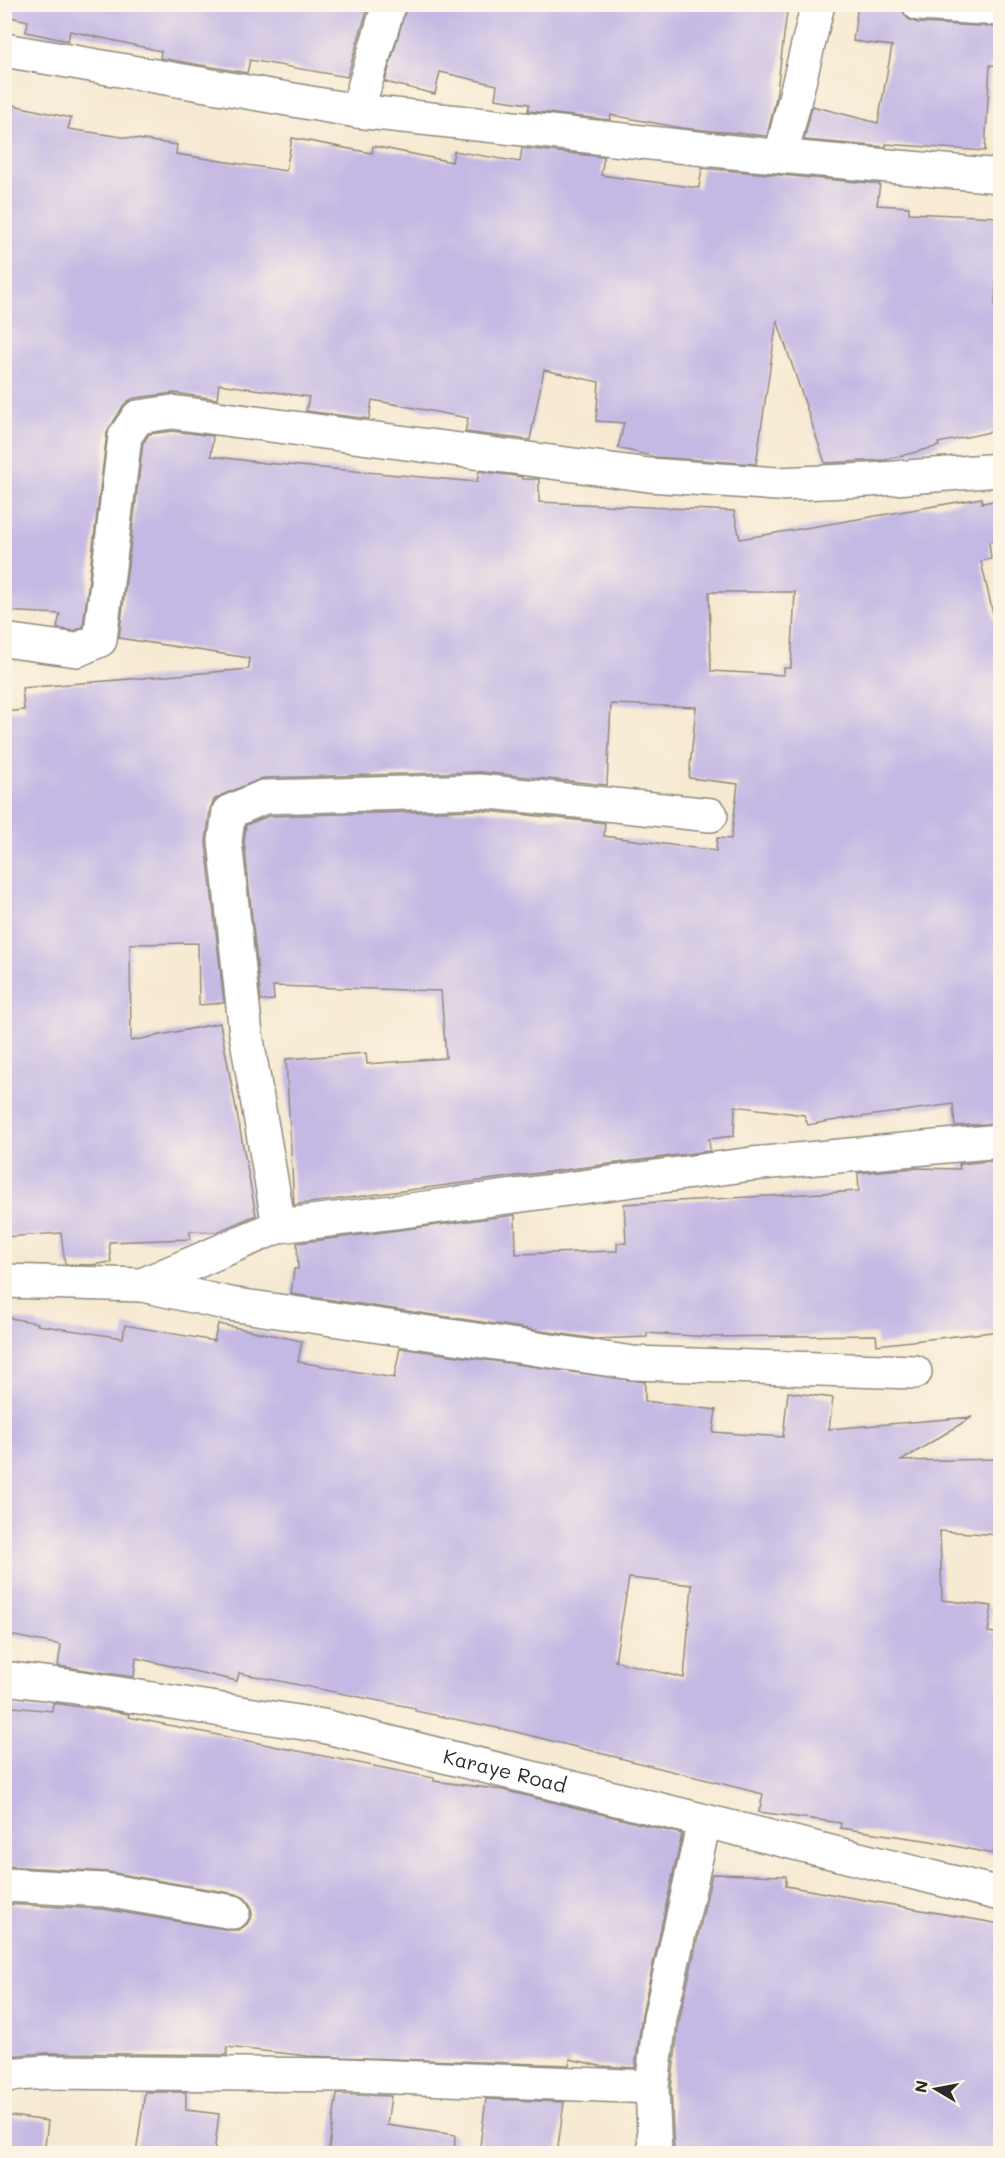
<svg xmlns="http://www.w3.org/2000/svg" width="1005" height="2158" font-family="Mali,sans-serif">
  <rect width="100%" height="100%" fill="#fcf5e5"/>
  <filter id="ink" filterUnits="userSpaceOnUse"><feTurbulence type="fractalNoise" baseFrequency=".0167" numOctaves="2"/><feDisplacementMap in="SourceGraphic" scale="12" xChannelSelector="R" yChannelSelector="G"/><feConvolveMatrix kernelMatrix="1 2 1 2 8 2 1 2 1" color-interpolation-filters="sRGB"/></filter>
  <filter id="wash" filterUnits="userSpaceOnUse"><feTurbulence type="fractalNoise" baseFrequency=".008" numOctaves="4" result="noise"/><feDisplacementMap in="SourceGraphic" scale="24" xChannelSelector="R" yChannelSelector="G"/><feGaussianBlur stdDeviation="1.35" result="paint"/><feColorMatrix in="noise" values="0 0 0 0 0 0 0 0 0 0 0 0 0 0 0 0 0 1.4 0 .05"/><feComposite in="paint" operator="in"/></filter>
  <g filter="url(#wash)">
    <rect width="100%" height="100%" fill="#f6e9d1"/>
    <g id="blocks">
      <path fill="#c4b8e4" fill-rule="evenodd" d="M11 4H369L347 77 250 60 247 73 160 58 161 51 70 31 68 41 26 32 28 21 10 17Z
        M407 4H788L776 98 767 136 682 128 611 115 610 120 528 111 529 104 495 99 497 85 440 72 435 94 385 82Z
        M858 4 901 8 908 19 918 23 1000 27V66L990 65 985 151 886 144V147L804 140 812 106 878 123 892 46 853 41Z
        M4 103 71 118 68 129 177 145 176 154 286 171 292 138 372 153 373 146 452 162 454 151 520 162 522 148 604 157 601 175 699 188 702 168 880 184 877 205 909 207V213L999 217 995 305 1000 331V430L938 443 939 446 885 460 825 463 777 320 756 464 655 457 618 448 624 423 596 421 599 382 544 370 530 440 465 432 468 418 372 400 369 419 306 411 309 397 219 384 217 399 174 393 135 398 128 401 123 406 107 433 83 627 74 631 57 628 60 614 4 611Z
        M172 431 213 436 211 456 265 463 477 482 479 471 522 477V479H539V502L734 511 740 539 982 498V503L1000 500V540L989 542 991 559 981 561 1000 645V1123L955 1126 953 1104 854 1118V1117L808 1125 804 1115 735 1106 734 1136 709 1139 710 1151 294 1205 286 1059 366 1053 367 1064 446 1058 441 991 273 986 274 1000 261 1001 244 841 246 825 268 816 478 810 605 823 604 836 716 851 717 838 731 839 738 784 689 778 696 707 611 704 607 785 479 772 263 778 222 795 214 800 210 809 206 843 224 1003 199 1005 198 943 130 944 131 1041 220 1023 256 1215 217 1232 190 1231V1239L109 1242 111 1262 91 1265 65 1264 61 1233 4 1237V712L24 710 22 688 249 669V658L119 638 143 443 149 434ZM709 592H795L791 668H784V675L711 671Z
        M1000 1160 998 1243 1000 1242V1331L877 1345 876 1335 710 1337 647 1333V1337L596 1339 291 1294 294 1269H298L297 1243 515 1215 516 1254 617 1251V1243H626L624 1204 859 1191 858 1173 914 1168 960 1169 959 1164Z
        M4 1317 38 1323 37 1325 123 1338 125 1325 214 1341 218 1324 302 1341 298 1362 394 1378 400 1348 645 1382V1401L716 1410 713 1432 783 1437 788 1392 833 1398 829 1429 972 1417 901 1461 1000 1459V1535L940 1531 942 1600 992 1606 988 1632 1000 1634V1814L993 1854 931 1841 840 1828 841 1823 759 1812 763 1794 512 1731 415 1711V1708L239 1673 237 1681 136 1658 134 1677 58 1666 61 1645 4 1634ZM629 1578 692 1585 684 1678 615 1661Z
        M53 1703 129 1714 128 1717 434 1778V1781L503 1790 682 1834 642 2014 635 2068 600 2066 570 2059 569 2065 308 2056 227 2047V2055L47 2053 4 2056V1904L103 1909 230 1930H239L247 1924 252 1915 251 1906 245 1898 236 1894 108 1872 4 1866V1706L52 1711Z
        M712 1874 786 1876V1886L1000 1924V2154H674L671 2088 679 2021Z
        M145 2092H186V2110L219 2114 214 2154H136Z
        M337 2094 391 2096 387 2125 455 2135 454 2154H328Z
        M486 2099 564 2102 557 2154H479Z
        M4 2115 48 2121 44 2154H4Z"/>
    </g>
  </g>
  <g filter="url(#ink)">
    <use href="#blocks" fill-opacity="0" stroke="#908a7e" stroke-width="1.5"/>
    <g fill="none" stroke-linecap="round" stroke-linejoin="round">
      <defs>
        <g id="minor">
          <path d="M919 4 1000 9"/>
          <path d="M4 50 357 111 733 152 1000 176"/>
          <path d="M357 111 389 4"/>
          <path d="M781 156 818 4"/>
          <path d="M4 640 77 650 100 640 125 436 138 417 172 412 649 475 777 484 869 480 1000 470"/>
          <path d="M279 1226 246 1034 225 841 229 812 264 797 479 791 711 815"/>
          <path d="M4 1281 142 1285 230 1304 633 1363 915 1372"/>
          <path d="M142 1285 279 1226 418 1209 752 1164 1000 1141"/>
          <path id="s1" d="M4 1678 76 1687 323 1726 1000 1894"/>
          <path d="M4 1885 105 1890 233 1912"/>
          <path d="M4 2075 47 2072 345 2075 652 2087"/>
          <path d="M655 2154 652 2087 660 2018 704 1822"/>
        </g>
      </defs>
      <use href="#minor" stroke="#908a7e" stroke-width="36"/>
      <use href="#minor" stroke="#fff" stroke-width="33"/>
    </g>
  </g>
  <g text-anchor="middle" stroke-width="6" stroke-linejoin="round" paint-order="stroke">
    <g font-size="20" fill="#2b2b2b" stroke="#fcf5e5">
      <text dy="7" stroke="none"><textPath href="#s1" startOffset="510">Karaye Road</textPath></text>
    </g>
  </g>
  <rect width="1005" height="2158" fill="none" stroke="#fcf5e5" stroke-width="24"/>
  <g transform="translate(936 2089) rotate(280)" stroke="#fcf5e5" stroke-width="4.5" paint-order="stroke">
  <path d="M0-4.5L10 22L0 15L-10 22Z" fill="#2b2b2b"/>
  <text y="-9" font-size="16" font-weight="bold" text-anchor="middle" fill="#2b2b2b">N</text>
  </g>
</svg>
